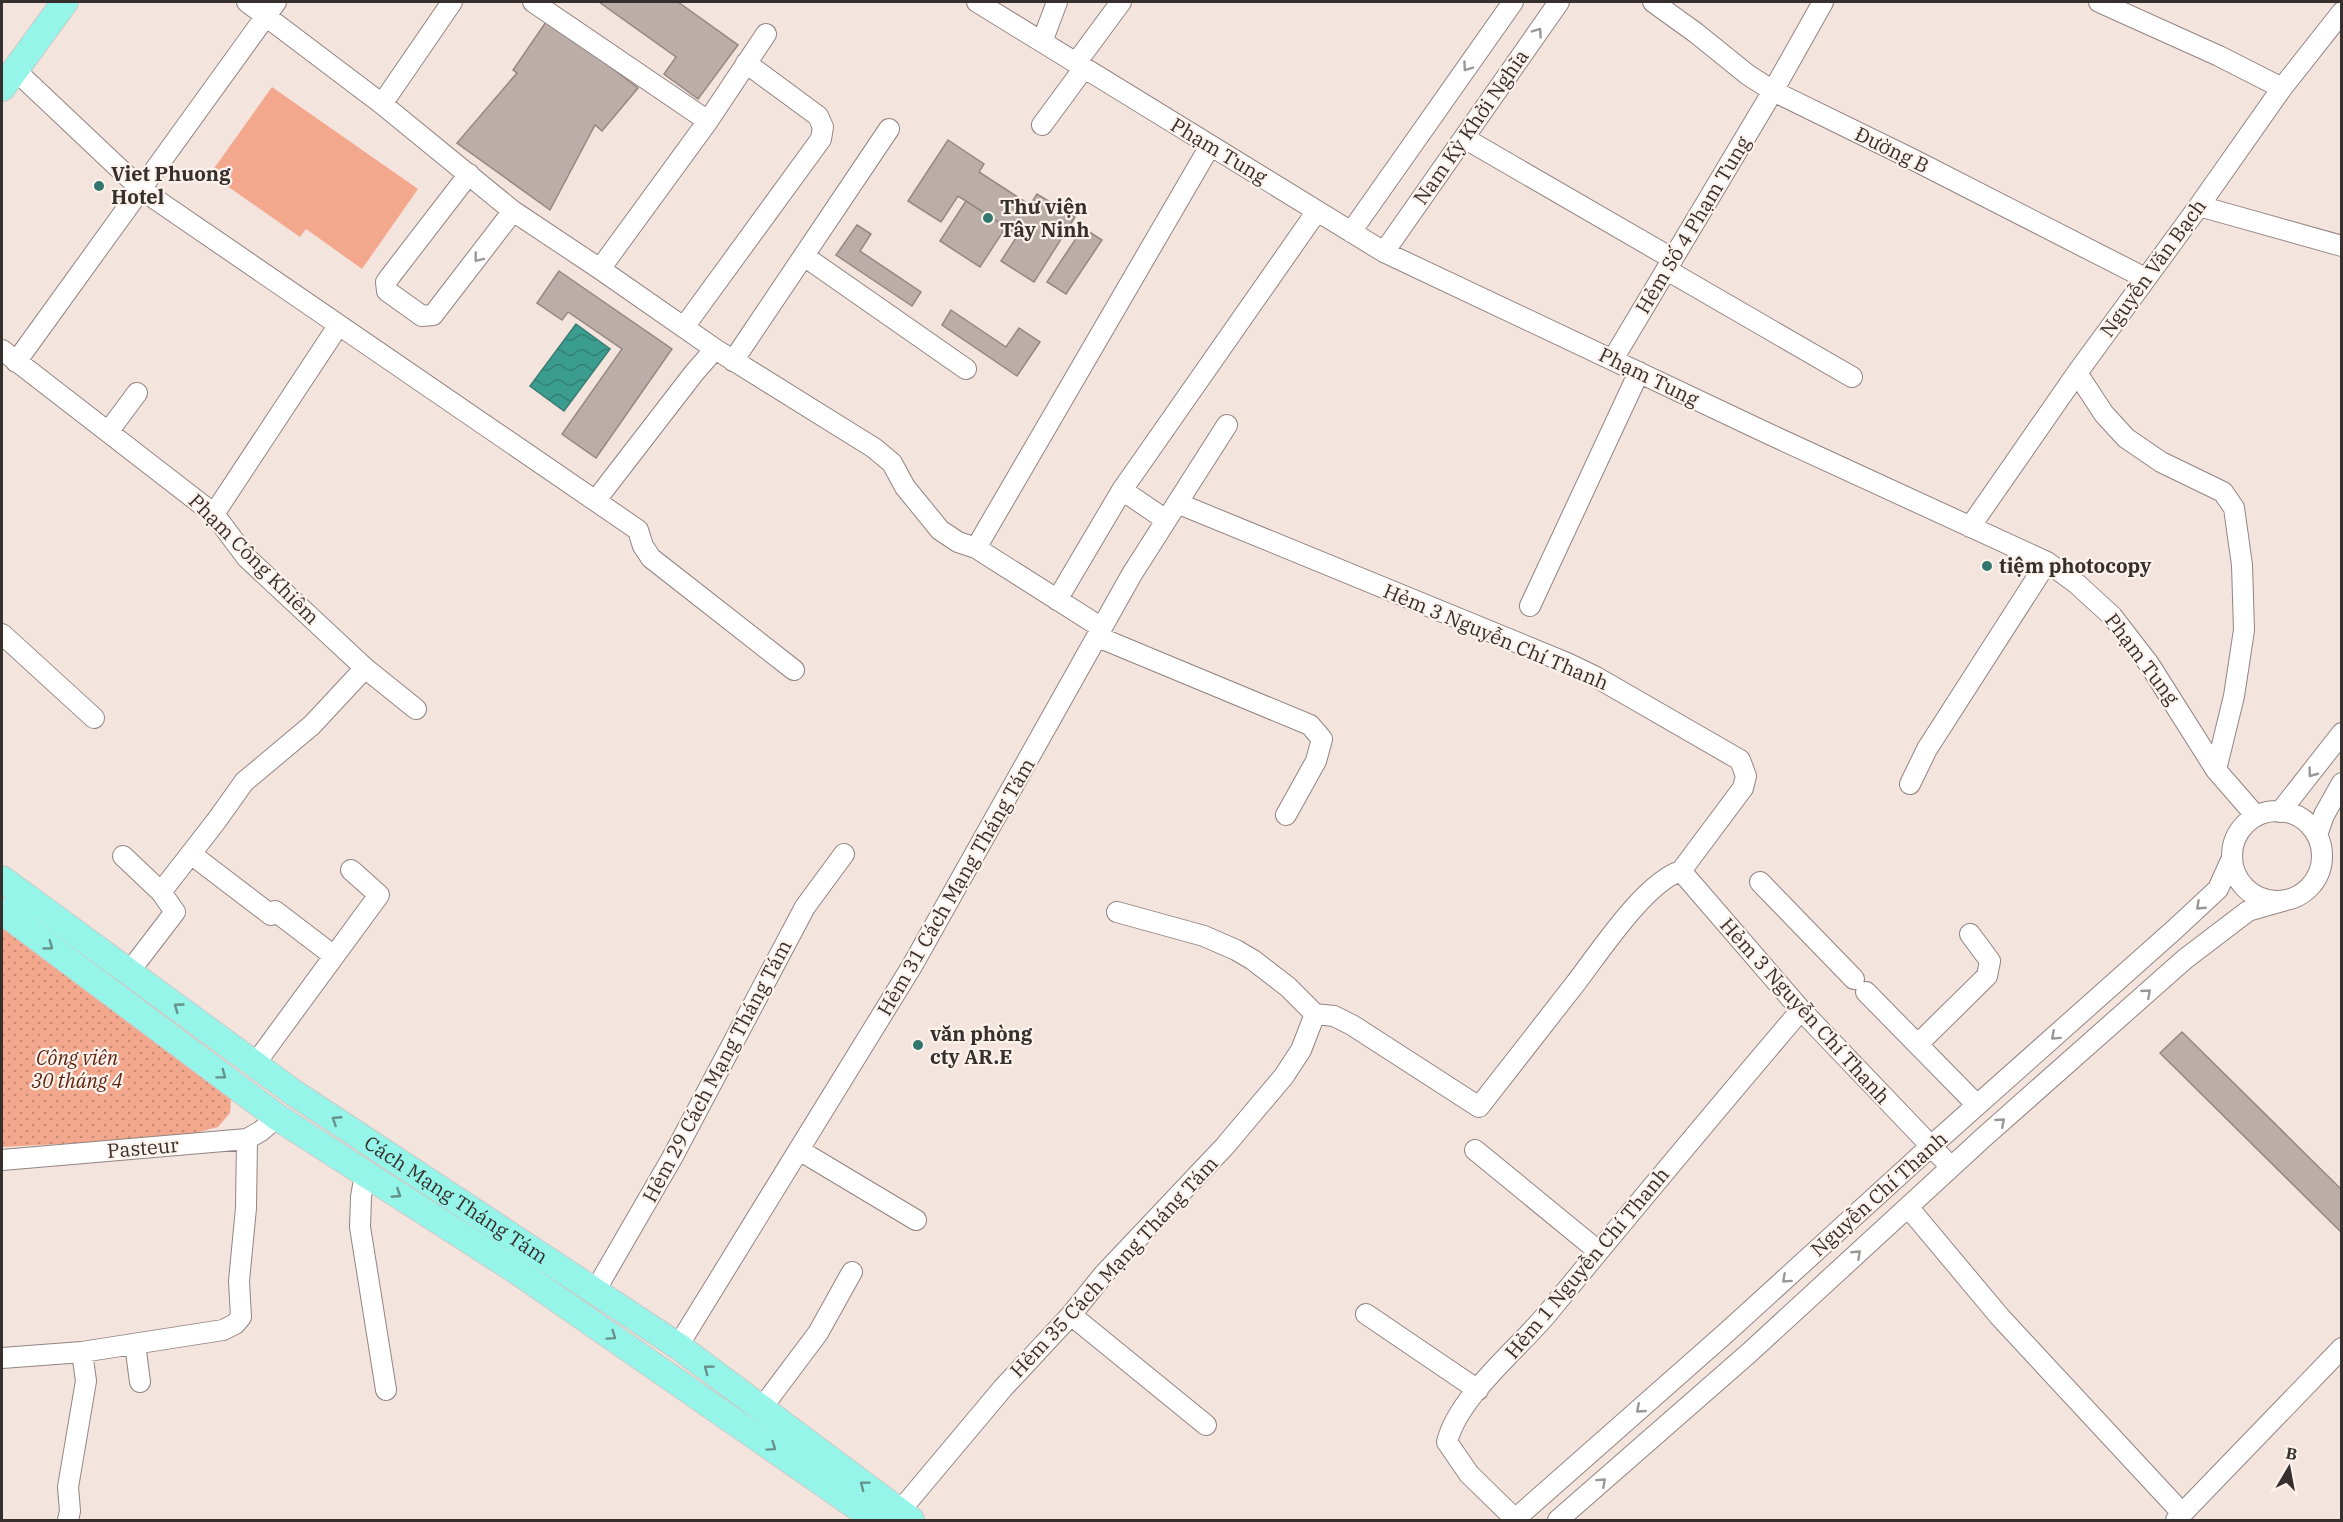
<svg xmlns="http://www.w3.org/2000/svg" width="2343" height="1522" font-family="'IBM Plex Serif',serif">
  <defs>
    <pattern id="park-dots" width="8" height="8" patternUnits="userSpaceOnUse" patternTransform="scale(1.5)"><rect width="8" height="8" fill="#f3a88e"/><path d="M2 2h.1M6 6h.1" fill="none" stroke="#c68974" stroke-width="1.8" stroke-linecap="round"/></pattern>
    <pattern id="water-waves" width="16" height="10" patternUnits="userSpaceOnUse" patternTransform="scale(1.5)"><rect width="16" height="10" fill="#3b9d90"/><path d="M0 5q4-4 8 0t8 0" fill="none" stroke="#328076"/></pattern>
  </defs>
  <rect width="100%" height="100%" fill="#f3e4de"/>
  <path fill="#f3a88e" d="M272 87 418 189 362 269 306 229 300 237 210 174Z"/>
  <path fill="url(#park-dots)" d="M2 928 200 1068 218 1083 231 1099 230 1113 218 1127 176 1138 2 1147Z"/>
  <path fill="url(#water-waves)" stroke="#397c72" stroke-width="1.5" d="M576 324 610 349 564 411 530 386Z"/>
  <path fill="#bbada8" stroke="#958782" stroke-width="1.5" d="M599 2H678L738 45 698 99 664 74 676 57Z
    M548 19 638 88 602 131 595 125 550 210 457 143 517 73 513 70Z
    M948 140 984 164 979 172 1030 205 1037 194 1075 217 1034 282 1001 261 1018 235 966 201 958 196 941 222 908 201Z
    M966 201 1006 227 980 267 940 241Z
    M857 225 871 234 860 251 921 292 912 306 836 255Z
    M1083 228 1102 240 1066 294 1047 282Z
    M559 271 672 349 596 458 562 434 622 349 568 312 562 320 537 303Z
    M951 310 1006 347 1019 328 1040 342 1017 376 942 325Z
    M2182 1032 2342 1190V1233L2160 1053Z"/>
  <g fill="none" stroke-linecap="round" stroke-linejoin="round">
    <defs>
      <path id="minor" d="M247 2 382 104 513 211 600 269 715 349 874 448 892 463 905 487 940 530 958 542 976 548 1102 628
        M533 2 708 121
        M977 2 1384 252 1769 434 2047 562 2077 584 2112 616 2149 664 2216 770 2256 816
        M1653 2 1696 33 1748 75 1773 91 1912 159 2145 278
        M2099 2 2219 56 2282 88
        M1042 42 1057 2
        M1076 63 1121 2
        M15 70 142 190 638 530 643 546 651 558 794 670
        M382 104 452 2
        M1042 125 1084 68
        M1464 138 1673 259
        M469 174 392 274 386 282 387 291 422 316 433 315 513 211
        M2199 206 2342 246
        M1351 232 1513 2
        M1384 252 1559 2
        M804 256 966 369
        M600 269 708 121 766 34
        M1667 270 1852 377
        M684 327 821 139 823 127 818 116 746 63
        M2 350 214 514 247 558 365 668 416 709
        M1613 359 1773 91 1823 2
        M733 361 889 129
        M16 362 276 2
        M2077 373 2104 414 2126 438 2161 462 2223 492 2234 508 2242 565 2244 630 2234 696 2216 770
        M108 432 137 393
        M1122 490 1317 211
        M596 500 694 373 715 349
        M1177 503 1567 663 1596 677 1740 760 1746 776 1743 788 1681 871
        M214 514 338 326
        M1970 527 2077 373 2199 206 2282 88 2342 12
        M976 548 1210 146
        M1057 600 1122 490 1166 520
        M1530 606 1639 372
        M2 634 94 718
        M1098 637 1310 725 1322 739 1316 761 1286 815
        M1910 784 1927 749 2047 562
        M2232 856a45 45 0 1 1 90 0a45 45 0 1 1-90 0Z
        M2280 812 2342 733
        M2317 835 2324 815 2342 783
        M191 854 271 915 275 911 334 956
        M123 856 161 892
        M1681 871 1801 1010 1951 1167
        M1760 882 1854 979
        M1117 912 1204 936 1236 950 1253 960 1288 987 1315 1014 1334 1016 1352 1025 1479 1107C1511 1066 1543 1025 1575 984 1599 953 1645 882 1681 871
        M129 972 175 912 161 892 217 820 244 782 312 725 365 668
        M1866 992 1977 1105
        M1918 1044 1987 976 1990 961 1970 934
        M255 1064 379 895 351 870
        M799 1150 916 1220
        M1475 1150 1597 1250
        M2 1160 247 1139 261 1131 277 1117
        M365 1174 361 1197 360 1227 386 1390
        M1908 1207 2000 1317 2182 1513
        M595 1291 672 1158 805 907 844 854
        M1366 1314 1478 1390
        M1071 1315 1206 1425
        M135 1344 140 1382
        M678 1346 912 966 1132 574 1227 425
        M2 1358 82 1352 223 1330 235 1324 241 1317 239 1281 246 1208 247 1139
        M761 1409 818 1333 852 1272
        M899 1512 1003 1388 1071 1315 1104 1274 1225 1146 1284 1076 1301 1050 1315 1014
        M1515 1519 1469 1474 1447 1442C1458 1397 1517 1350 1547 1314 1631 1212 1716 1110 1801 1010
        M68 1520 70 1511 68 1487 86 1381 82 1352
        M1514 1520 1727 1332 1930 1147 2174 930 2218 889 2232 858
        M1558 1520 1749 1353 1984 1137 2185 959 2248 911 2283 901
        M2176 1520 2342 1348"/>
      <g id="major">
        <path d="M2 88 65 2"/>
        <path id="s1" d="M2 879 294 1093 678 1346 911 1520"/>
        <path d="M2 911 277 1117 517 1271 876 1520"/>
      </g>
    </defs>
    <use href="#minor" stroke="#928480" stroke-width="22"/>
    <use href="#major" stroke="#cac9c8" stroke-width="28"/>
    <use href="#minor" stroke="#fff" stroke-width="20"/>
    <use href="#major" stroke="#96f5e9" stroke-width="26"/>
  </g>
  <defs><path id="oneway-chevron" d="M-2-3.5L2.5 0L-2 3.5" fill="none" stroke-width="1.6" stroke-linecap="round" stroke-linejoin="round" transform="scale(1.5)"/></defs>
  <g stroke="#9a9796">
    <use href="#oneway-chevron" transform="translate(1538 32) rotate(-55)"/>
    <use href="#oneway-chevron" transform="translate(1467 67) rotate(125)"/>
    <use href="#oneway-chevron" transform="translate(478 258) rotate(128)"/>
    <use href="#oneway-chevron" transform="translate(2312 773) rotate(127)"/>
    <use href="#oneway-chevron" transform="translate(2200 906) rotate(137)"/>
    <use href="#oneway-chevron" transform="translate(2147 993) rotate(-41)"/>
    <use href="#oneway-chevron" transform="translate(2055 1036) rotate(138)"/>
    <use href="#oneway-chevron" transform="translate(2001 1122) rotate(-41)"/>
    <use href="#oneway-chevron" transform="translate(1857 1254) rotate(-43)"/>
    <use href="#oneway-chevron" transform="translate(1786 1279) rotate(138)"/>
    <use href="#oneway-chevron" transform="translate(1640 1409) rotate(139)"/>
    <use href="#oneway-chevron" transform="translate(1602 1482) rotate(-42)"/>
  </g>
  <g stroke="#66928b">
    <use href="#oneway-chevron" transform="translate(49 946) rotate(36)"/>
    <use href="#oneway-chevron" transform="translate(178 1007) rotate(-144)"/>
    <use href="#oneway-chevron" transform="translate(222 1075) rotate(37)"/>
    <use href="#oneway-chevron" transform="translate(336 1120) rotate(-147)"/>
    <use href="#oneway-chevron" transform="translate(397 1194) rotate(33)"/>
    <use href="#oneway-chevron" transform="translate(612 1336) rotate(35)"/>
    <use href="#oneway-chevron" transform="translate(708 1369) rotate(-143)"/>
    <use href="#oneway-chevron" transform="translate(772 1447) rotate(35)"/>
    <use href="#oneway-chevron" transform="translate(864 1485) rotate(-143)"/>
  </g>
  <g fill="#31776d" stroke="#fef2ed" stroke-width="2">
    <circle cx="99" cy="186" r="6"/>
    <circle cx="988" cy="218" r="6"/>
    <circle cx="1987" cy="566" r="6"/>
    <circle cx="918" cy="1045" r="6"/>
  </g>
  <g text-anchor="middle" stroke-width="4.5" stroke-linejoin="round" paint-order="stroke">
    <g font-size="20" fill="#352f2d" stroke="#fef2ed">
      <text transform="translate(1471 127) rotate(-55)" y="7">Nam Kỳ Khởi Nghĩa</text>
      <text transform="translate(1892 150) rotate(26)" y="7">Đường B</text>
      <text transform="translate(1219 151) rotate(31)" y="7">Phạm Tung</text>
      <text transform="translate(1693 225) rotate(-59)" y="7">Hẻm Số 4 Phạm Tung</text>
      <text transform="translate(2153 268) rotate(-54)" y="7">Nguyễn Văn Bạch</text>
      <text transform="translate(1649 377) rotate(26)" y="7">Phạm Tung</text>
      <text transform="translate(254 559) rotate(45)" y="7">Phạm Công Khiêm</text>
      <text transform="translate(1496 637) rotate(23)" y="7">Hẻm 3 Nguyễn Chí Thanh</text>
      <text transform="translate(2142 659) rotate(53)" y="7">Phạm Tung</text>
      <text transform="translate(956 887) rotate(-60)" y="7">Hẻm 31 Cách Mạng Tháng Tám</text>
      <text transform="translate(1805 1011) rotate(48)" y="7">Hẻm 3 Nguyễn Chí Thanh</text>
      <text transform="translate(717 1071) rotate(-62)" y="7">Hẻm 29 Cách Mạng Tháng Tám</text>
      <text transform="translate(143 1148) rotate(-5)" y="7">Pasteur</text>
      <text transform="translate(1879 1194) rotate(-42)" y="7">Nguyễn Chí Thanh</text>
      <text dy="7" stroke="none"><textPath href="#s1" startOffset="556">Cách Mạng Tháng Tám</textPath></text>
      <text transform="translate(1587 1263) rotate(-50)" y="7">Hẻm 1 Nguyễn Chí Thanh</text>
      <text transform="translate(1114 1267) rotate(-47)" y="7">Hẻm 35 Cách Mạng Tháng Tám</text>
    </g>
    <g font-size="20" font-weight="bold" fill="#352f2d" stroke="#fef2ed" text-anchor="start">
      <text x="111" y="181">Viet Phuong<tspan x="111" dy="23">Hotel</tspan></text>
      <text x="1000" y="214">Thư viện<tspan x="1000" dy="23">Tây Ninh</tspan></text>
      <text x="1999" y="573">tiệm photocopy</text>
      <text x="930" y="1041">văn phòng<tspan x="930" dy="23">cty AR.E</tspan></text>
    </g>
    <g font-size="20" font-style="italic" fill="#5d2510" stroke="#fef2ed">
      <text x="77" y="1065">Công viên<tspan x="77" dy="23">30 tháng 4</tspan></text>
    </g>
  </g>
  <rect width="2343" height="1522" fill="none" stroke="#352f2d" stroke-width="6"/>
  <g transform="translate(2289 1468) rotate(10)" stroke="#fef2ed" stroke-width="4.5" paint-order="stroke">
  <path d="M0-4.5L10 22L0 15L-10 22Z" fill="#352f2d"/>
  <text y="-9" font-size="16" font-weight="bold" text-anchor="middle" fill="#352f2d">B</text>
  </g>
</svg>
